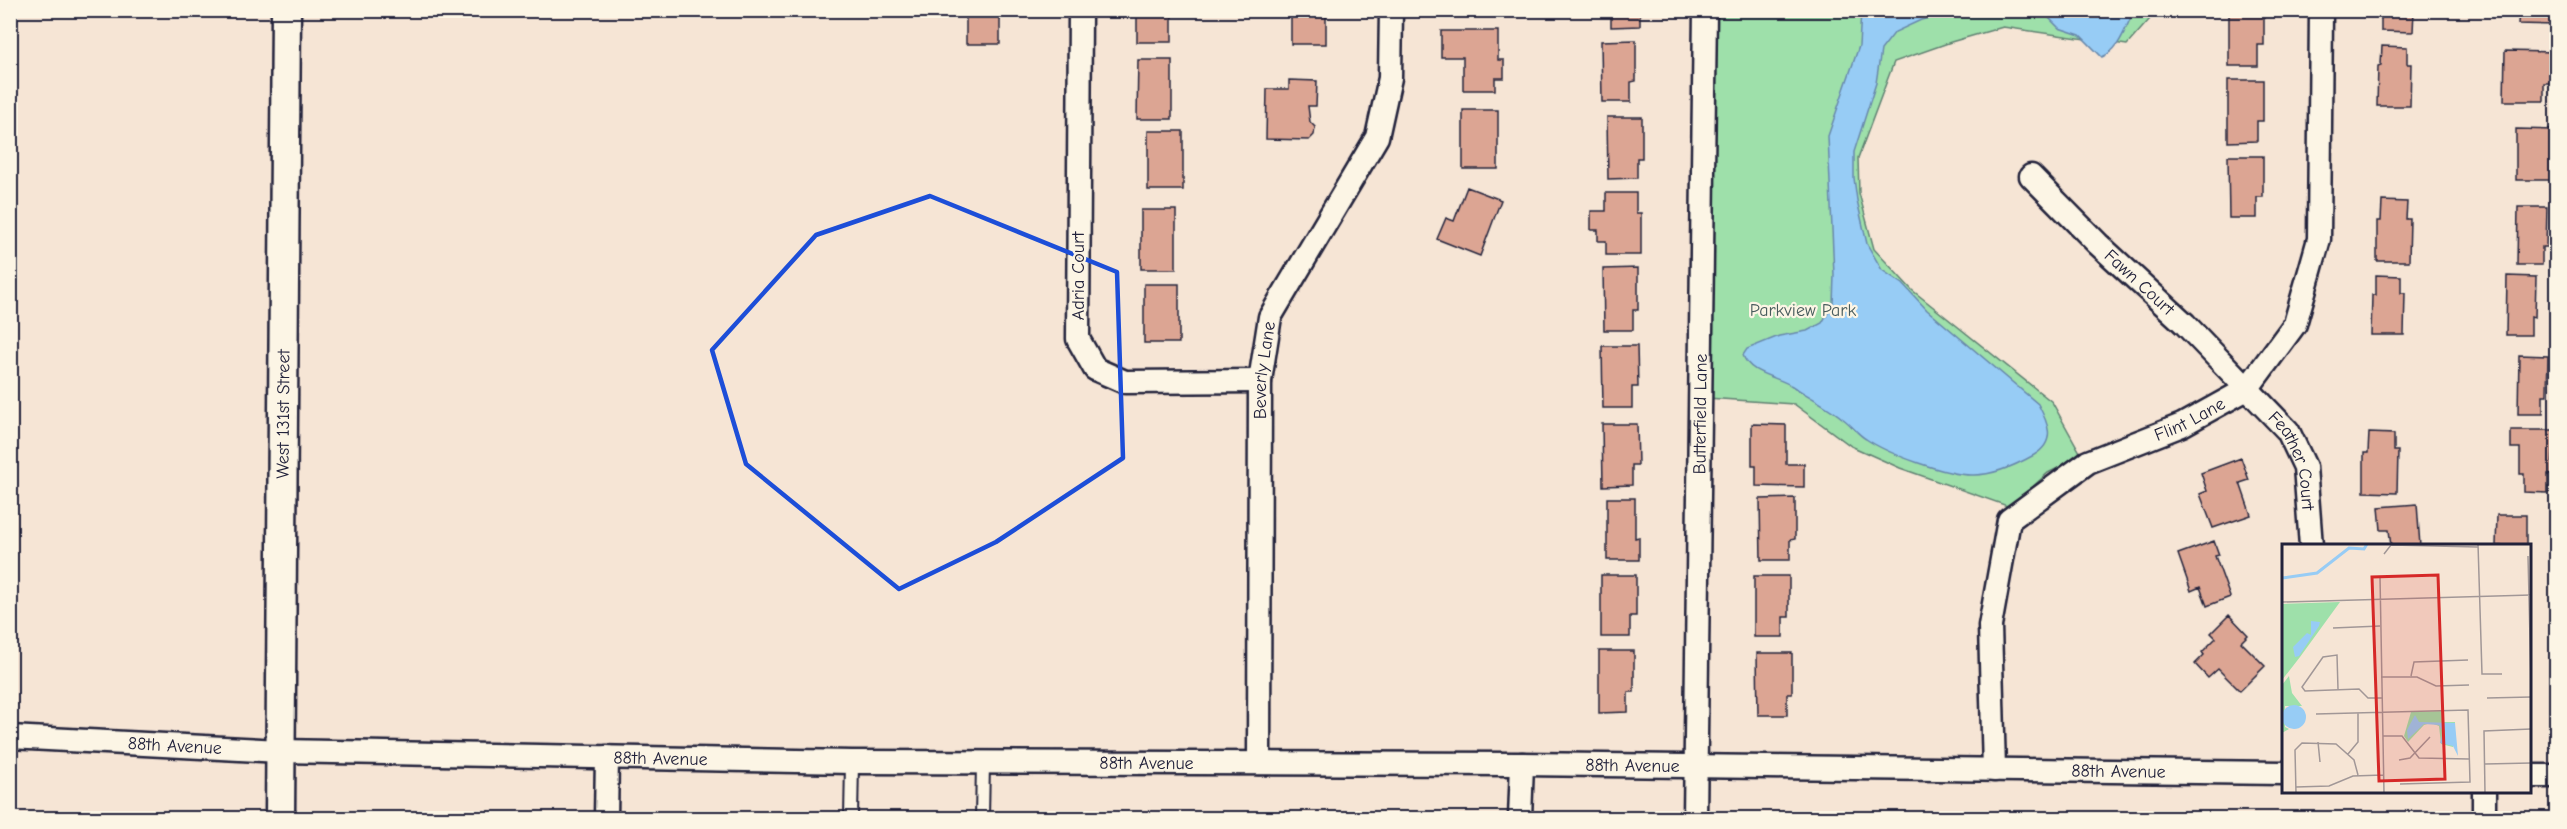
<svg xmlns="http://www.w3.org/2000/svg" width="2567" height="829" font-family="'Comic Neue',sans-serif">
  <rect width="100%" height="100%" fill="#f6e5d5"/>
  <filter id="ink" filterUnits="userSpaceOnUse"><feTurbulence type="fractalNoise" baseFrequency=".0167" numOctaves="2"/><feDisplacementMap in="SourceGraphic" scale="12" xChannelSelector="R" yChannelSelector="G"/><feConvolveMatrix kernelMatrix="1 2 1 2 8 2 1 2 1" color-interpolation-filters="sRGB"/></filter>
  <g filter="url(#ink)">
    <path fill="#9ee0aa" stroke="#608172" stroke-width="1.5" d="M1712 11H2157L2127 45 2003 27 1951 42 1894 62 1858 158 1859 193 1874 249 1912 290 2052 402 2082 456 2048 473 2010 507 1900 468 1851 446 1794 404 1707 398Z"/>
    <path fill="#97ccf5" stroke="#6888ab" stroke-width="1.5" d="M1861 11H1961L1921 20 1895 32 1881 50 1876 83 1854 152V178L1857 200 1867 244 1882 270 1903 284 1927 310 2038 404C2048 423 2057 441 2034 455 2018 464 1994 475 1974 475 1948 476 1888 454 1866 439 1857 434 1851 424 1842 418 1827 406 1808 396 1792 386 1776 376 1749 374 1743 355L1747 349 1779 336 1807 331 1822 323 1833 304 1834 275 1828 136 1859 46Z
      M2035 11H2134C2125 28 2120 50 2102 57L2080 35 2059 28 2044 13Z"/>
    <path fill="#dca593" stroke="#22223b" stroke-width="1.5" d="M966 10H1000V44H966Z
      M1137 10H1172V42H1137Z
      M1291 10H1326V44H1291Z
      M1611 10H1640V26L1611 27Z
      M2229 10H2264V45H2258V66H2229Z
      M2381 10H2414L2413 32 2381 31Z
      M2519 10H2556V25L2518 24Z
      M1441 31H1498V60H1504V78H1495V90H1463V57H1441Z
      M1636 40V81L1631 82V102H1602L1601 41Z
      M2382 46 2407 47V64H2411L2410 106H2377L2378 66 2381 65Z
      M2505 51 2554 52 2553 83H2544V101H2504Z
      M1138 60H1172V119H1137Z
      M1289 80 1317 81 1316 106H1308L1310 122 1315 127 1314 135 1309 140 1266 139 1267 89H1289Z
      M2228 80H2263V121H2257V141L2228 142Z
      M1463 110H1498V169H1463Z
      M1607 117H1642V158H1637V178L1608 179Z
      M2516 129 2556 130V180H2516Z
      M1148 131H1183V190H1148Z
      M2228 156H2263V197H2257V218H2229Z
      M1467 187 1501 200 1480 256 1437 239 1446 218 1454 221Z
      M1606 193H1636V213H1641V255H1606V241H1598V230H1591V211H1606Z
      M2382 201 2407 202 2406 219H2410L2409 261H2377V221H2381Z
      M2518 207H2547L2546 247H2542V265H2517Z
      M1141 210H1176V269H1141Z
      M1638 268V310H1633V330H1604L1603 269Z
      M2376 275 2401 276V293H2405L2404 335H2371L2372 295H2376Z
      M2507 276 2536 277 2535 317 2531 316V335H2506Z
      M1144 284H1179V343H1144Z
      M1602 346H1637L1638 387H1632V408H1603Z
      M2519 355 2548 356 2547 395H2543V414H2518Z
      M1602 424H1637L1638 465H1632V485L1603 486Z
      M1752 424 1786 425V464H1804V487L1756 486V466H1752Z
      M2511 430H2556V448H2553L2552 474H2548V493L2524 492V474H2520V448H2511Z
      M2369 433 2394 434V451H2398L2397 493 2364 492V453H2368Z
      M2241 458 2249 480 2240 483 2251 515 2213 528 2200 494 2207 491 2201 473Z
      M1607 498H1635V538L1639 537V560H1607Z
      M1795 498V539L1790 540V560H1761L1760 499Z
      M2417 504 2420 546H2391L2389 530H2381L2379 507Z
      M2497 515H2526V546H2496Z
      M2214 541 2219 555 2215 556 2230 597 2207 606 2200 587 2191 591 2178 554Z
      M1601 575H1636V616H1630V637H1601Z
      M1754 576H1789V617H1783V637H1754Z
      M2229 615 2248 635 2241 642 2265 666 2240 691 2218 669 2208 678 2195 664 2204 655 2202 652 2216 638 2211 633Z
      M1599 651H1634V692H1628V712L1599 713Z
      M1757 653H1792V694H1787V715H1758Z"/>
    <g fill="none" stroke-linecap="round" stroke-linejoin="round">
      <defs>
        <path id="service" d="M851 818 852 762
          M982 818 983 763"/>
        <g id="minor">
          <path d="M1080 10 1078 339 1095 369 1125 382 1260 381"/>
          <path id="s1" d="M2031 176 2098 244 2185 324 2288 431 2305 467 2311 546"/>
          <path id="s2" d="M10 737 280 751 852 762 1522 764 2284 773"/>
          <path id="s3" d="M1259 763 1260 381 1270 317 1377 137 1390 78 1391 10"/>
          <path id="s4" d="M1994 770 1990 626 2009 520 2088 462 2182 425 2247 389 2295 324 2319 239 2321 10"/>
          <path d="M2530 776H2556"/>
          <path d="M606 818 607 757"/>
          <path d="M1520 818 1522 764"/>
          <path id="s5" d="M1695 818 1705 10"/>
          <path d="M2484 818V792"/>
        </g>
        <g id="tertiary">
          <path id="s6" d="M280 818 286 10"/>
        </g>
      </defs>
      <use href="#service" stroke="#22223b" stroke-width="16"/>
      <use href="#minor" stroke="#22223b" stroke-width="27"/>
      <use href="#tertiary" stroke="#22223b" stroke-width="33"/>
      <use href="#service" stroke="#fcf5e5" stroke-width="12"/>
      <use href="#minor" stroke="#fcf5e5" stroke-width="22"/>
      <use href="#tertiary" stroke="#fcf5e5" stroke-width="28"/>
    </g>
  </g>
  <path fill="none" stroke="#1d4ed8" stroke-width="4.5" stroke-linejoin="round" d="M930 196 1117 272 1123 458 996 542 899 589 746 464 712 350 816 235Z"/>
  <g text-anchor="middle" stroke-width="4.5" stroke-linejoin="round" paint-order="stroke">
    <g font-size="18" fill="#22223b" stroke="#fcf5e5">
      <text transform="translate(1078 276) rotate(-90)" y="6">Adria Court</text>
      <text dy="6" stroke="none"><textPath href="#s1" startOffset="152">Fawn Court</textPath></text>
      <text dy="6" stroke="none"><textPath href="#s3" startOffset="393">Beverly Lane</textPath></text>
      <text dy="6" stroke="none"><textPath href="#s5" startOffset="404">Butterfield Lane</textPath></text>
      <text dy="6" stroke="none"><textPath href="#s6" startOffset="404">West 131st Street</textPath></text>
      <text dy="6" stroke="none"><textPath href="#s4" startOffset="460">Flint Lane</textPath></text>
      <text dy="6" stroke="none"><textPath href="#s1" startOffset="392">Feather Court</textPath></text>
      <text dy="6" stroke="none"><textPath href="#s2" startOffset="165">88th Avenue</textPath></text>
      <text dy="6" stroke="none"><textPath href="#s2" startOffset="651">88th Avenue</textPath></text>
      <text dy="6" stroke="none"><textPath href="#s2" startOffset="1137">88th Avenue</textPath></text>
      <text dy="6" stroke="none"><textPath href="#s2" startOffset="1623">88th Avenue</textPath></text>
      <text dy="6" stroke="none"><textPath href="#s2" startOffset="2109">88th Avenue</textPath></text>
    </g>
    <g font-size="18" fill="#475b5c" stroke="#fcf5e5">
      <text x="1803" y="316">Parkview Park</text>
    </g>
  </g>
  <g transform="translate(2282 544)">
    <rect width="249" height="249" fill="#f6e5d5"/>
    <path d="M58 58 18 113 0 136V60ZM7 132 10 149 20 162H3V183L7 185 0 189V141ZM162 167V178H173L171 203 159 200 157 182 149 179 142 181 126 198 122 192 129 168Z" fill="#9ee0aa"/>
    <path d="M29 77 38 78 37 82 17 112 13 113 11 103 25 89 29 91ZM0 173a12 12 0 1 1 24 0a12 12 0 1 1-24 0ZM133 171 137 178 173 179 176 212 171 202 158 199 161 188 157 181 142 180 126 195 125 186Z" fill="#97ccf5"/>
    <path fill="none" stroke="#97ccf5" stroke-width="3" d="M0 34 35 29 67 4 82 5 85 0"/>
    <path fill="none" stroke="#a19797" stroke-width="1.5" d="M196 0 200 130H220M102 10 109 1 196 3M246 12 249 138M98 33 102 249M0 58 249 51M51 84 98 82M129 132 132 118 186 116M99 133H135L154 142 187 141M56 145 55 111 41 113 20 143 23 147 77 145 86 154H100M205 154 249 153M34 170 186 166 188 238 118 240M101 192H120L137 214 187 215M36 198 38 218M66 210 76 198V169M117 216 128 214 148 193M203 220 249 219M14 243 47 242 71 232 101 231M14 249 13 206 20 199 54 200 72 216 76 231M203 249 202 187 249 185"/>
    <path fill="#d62828" fill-opacity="0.15" stroke="#d62828" stroke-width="3" d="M156 31 163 235 97 237 90 33Z"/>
    <rect width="249" height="249" fill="none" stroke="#22223b" stroke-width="3"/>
  </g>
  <rect width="2567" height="829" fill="none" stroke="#fcf5e5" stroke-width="36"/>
  <rect x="18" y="18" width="2531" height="793" fill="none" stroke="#22223b" stroke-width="2" filter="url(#ink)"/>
</svg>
